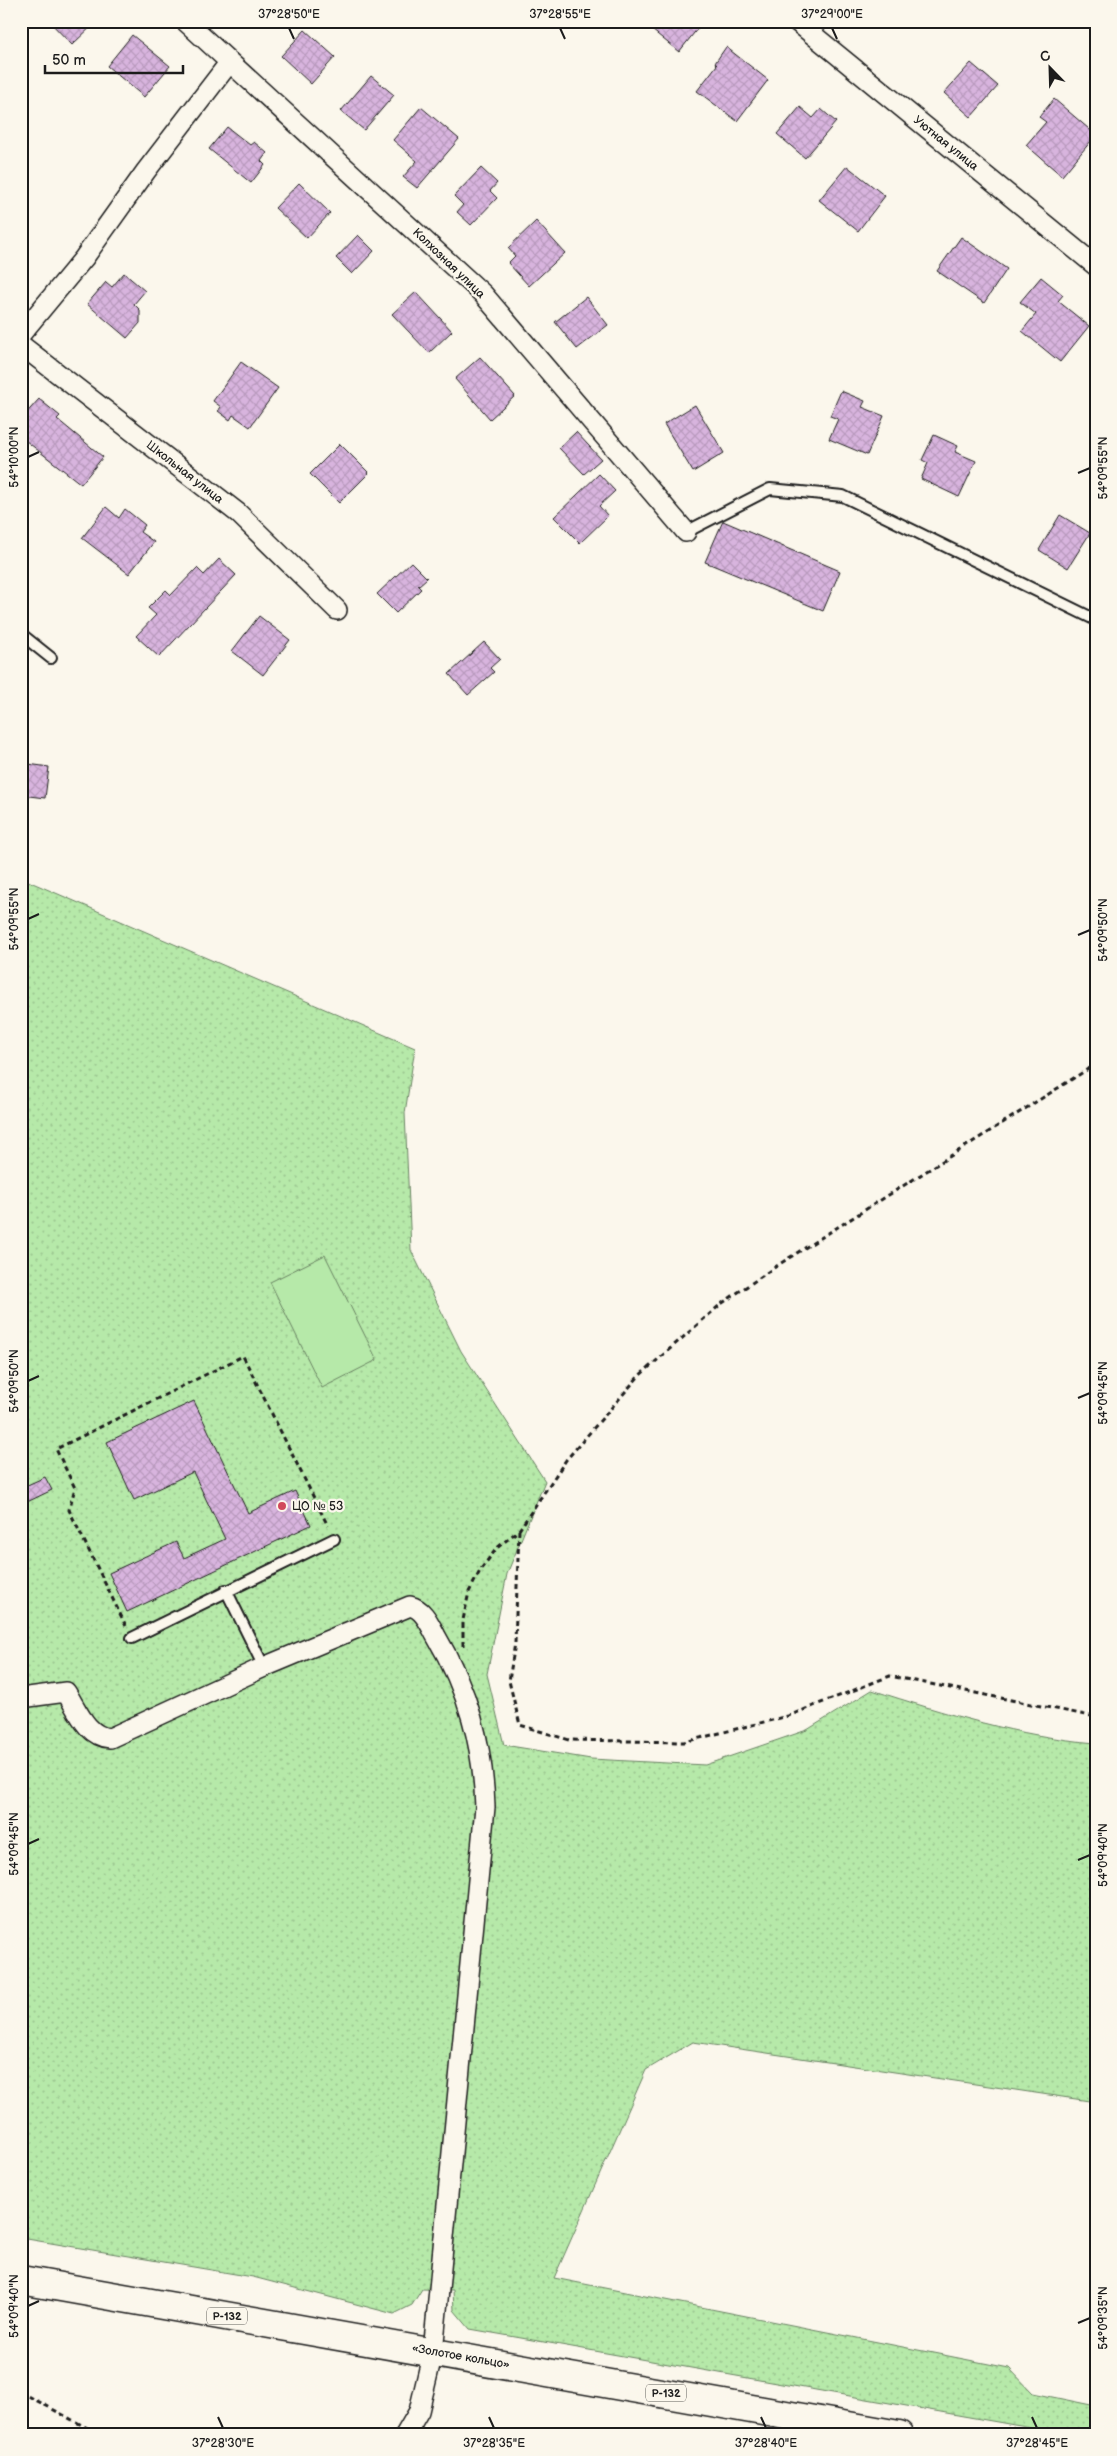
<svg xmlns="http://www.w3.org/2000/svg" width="1117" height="2456" font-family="'Balsamiq Sans',sans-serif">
  <defs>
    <pattern id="grass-dots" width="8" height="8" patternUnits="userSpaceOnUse" patternTransform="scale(1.25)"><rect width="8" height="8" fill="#b6e9a9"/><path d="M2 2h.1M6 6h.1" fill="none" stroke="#9cc791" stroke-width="1.8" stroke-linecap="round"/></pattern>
    <pattern id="building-cross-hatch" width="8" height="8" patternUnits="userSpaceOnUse" patternTransform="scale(1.25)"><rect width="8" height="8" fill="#d8b4de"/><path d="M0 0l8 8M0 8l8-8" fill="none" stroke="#b99abe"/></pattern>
  </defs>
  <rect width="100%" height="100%" fill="#fbf7ec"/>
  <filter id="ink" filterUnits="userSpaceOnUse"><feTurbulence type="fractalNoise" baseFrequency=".02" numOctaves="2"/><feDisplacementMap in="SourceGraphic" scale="10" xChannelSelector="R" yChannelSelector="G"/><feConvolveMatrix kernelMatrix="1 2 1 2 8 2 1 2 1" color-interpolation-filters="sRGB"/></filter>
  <g filter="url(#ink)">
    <path fill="url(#grass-dots)" stroke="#698262" d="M21 878 415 1048 405 1113 411 1250 461 1351 545 1481 507 1574 487 1674 504 1745 591 1759 705 1765 807 1730 872 1690C944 1713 1020 1737 1096 1743V2102L693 2042 646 2070 554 2278 1009 2368 1033 2393 1096 2406V2435H1071L470 2329 454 2310 453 2290 422 2289 412 2305 394 2314 253 2277 21 2238Z"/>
    <path fill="#b6e9a9" stroke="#698262" d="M325 1255 377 1360 322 1388 270 1282Z"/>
    <path fill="url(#building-cross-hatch)" stroke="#1c1c1c" d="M49 21H97L72 45Z
      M641 21H689L698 28 679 52Z
      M305 30 335 57 311 84 281 56Z
      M132 35 170 66 144 97 107 66Z
      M726 47 768 80 737 121 697 91 717 65 715 63Z
      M971 63 998 86 971 117 944 93Z
      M371 76 394 95 364 130 341 111Z
      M1054 99 1096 135 1062 176 1026 145 1046 122 1039 117Z
      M421 107 459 139 417 188 403 177 417 161 393 140Z
      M800 107 813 118 821 109 836 122 805 158 777 134Z
      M227 127 250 145 254 142 267 153 261 161 265 165 251 183 209 149Z
      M847 166 885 196 858 231 819 200Z
      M481 168 497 183 490 191 497 198 471 225 457 212 463 205 454 196Z
      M299 183 330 213 307 238 275 208Z
      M536 221 565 253 529 286 508 263 515 256 508 248Z
      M358 235 374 251 352 274 336 258Z
      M961 237 1007 269 984 303 937 271Z
      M124 273 145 291 134 304 140 310V323L127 338 87 304 106 282 112 287Z
      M1041 277 1063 295 1058 301 1089 326 1060 362 1022 331 1036 314 1020 302Z
      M416 292 452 331 429 353 392 314Z
      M586 297 608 325 577 349 555 322Z
      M480 357 515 396 490 419 455 379Z
      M241 362 278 388 250 427 233 415 230 420 218 411 221 407 213 401Z
      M841 391 865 401 862 407 884 416 867 455 829 439 838 419 830 416Z
      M39 399 60 416 57 419 103 457 81 484 21 437V419Z
      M695 405 724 453 693 472 664 424Z
      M576 432 601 459 584 474 559 448Z
      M934 435 958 446 955 452 976 461 959 497 921 479 928 463 922 460Z
      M340 444 369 473 339 503 310 474Z
      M599 474 615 491 599 506 608 516 580 543 554 517Z
      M106 507 119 518 125 509 145 525 140 532 154 542 129 574 82 538Z
      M1060 515 1090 533 1068 568 1039 550Z
      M723 521 840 571 823 611 705 562Z
      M219 559 236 575 159 657 136 636 156 615 148 608 166 590 171 595 197 568 204 575Z
      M411 562 427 578 418 586 421 589 396 613 377 594Z
      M259 616 290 640 263 675 232 651Z
      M484 642 500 659 490 668 494 672 468 695 449 674Z
      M21 763 49 767 45 798 21 795Z
      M194 1401 248 1513 295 1491 311 1525 127 1612 109 1573 176 1542 184 1558 225 1539 193 1472 134 1500 107 1442Z
      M45 1477 52 1490 25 1503 21 1488Z"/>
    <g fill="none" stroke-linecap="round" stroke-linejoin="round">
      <defs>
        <path id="service" d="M686 532 770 489 843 496 1096 620
          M21 634 51 658
          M226 1590 264 1667
          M132 1638 334 1539
          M418 2434 422 2435"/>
        <path id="minor" d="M185 21 483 294 686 532
          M796 21 1096 266
          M21 334 84 258 146 171 229 63
          M21 345 238 513 337 610
          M21 1698 66 1692C77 1709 87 1737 110 1738L264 1667 410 1606C424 1609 430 1625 436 1636 468 1690 483 1744 485 1807L433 2352 419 2411 405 2435"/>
        <path id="trunk" d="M21 2280 899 2435"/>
      </defs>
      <use href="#service" stroke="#1c1c1c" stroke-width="14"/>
      <use href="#minor" stroke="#1c1c1c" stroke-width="22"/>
      <use href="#trunk" stroke="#1c1c1c" stroke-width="31"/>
      <path stroke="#1c1c1c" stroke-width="3" stroke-dasharray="5 4" stroke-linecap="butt" d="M519 1530 515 1643 509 1681 520 1725 569 1740 684 1742 788 1716 890 1676 1096 1717
        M126 1626 69 1510 75 1488 56 1449 243 1356 328 1526
        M463 1646V1620L469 1592 481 1569 497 1548 519 1530 566 1460 639 1376 721 1304 781 1263 1096 1064
        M21 2392 100 2435"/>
      <use href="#service" stroke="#fbf7ec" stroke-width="10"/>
      <use href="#minor" stroke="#fbf7ec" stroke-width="19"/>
      <use href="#trunk" stroke="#fbf7ec" stroke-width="28"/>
    </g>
  </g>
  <path fill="none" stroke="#1c1c1c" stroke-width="2" d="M289 28 294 39M560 28 565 39M832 28 837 39M28 457 39 452M1078 473 1090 468M28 919 39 914M1078 935 1090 930M28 1381 39 1376M1078 1398 1090 1393M28 1844 39 1839M1078 1860 1090 1855M28 2306 39 2301M1078 2323 1090 2318M218 2417 223 2428M489 2417 494 2428M761 2417 766 2428M1032 2417 1037 2428"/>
  <circle fill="#d1495b" stroke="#fbf7ec" stroke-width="2" cx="282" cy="1506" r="5"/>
  <g text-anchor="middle" stroke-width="4.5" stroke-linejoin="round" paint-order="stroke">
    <g fill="#fbf7ec" stroke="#5f5e5a" stroke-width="1">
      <rect x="207" y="2307.5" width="40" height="17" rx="4"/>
      <rect x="646" y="2384.5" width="40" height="17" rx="4"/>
    </g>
    <g font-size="11" font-weight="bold" fill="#1c1c1c">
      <text x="227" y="2320">Р-132</text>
      <text x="666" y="2397">Р-132</text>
    </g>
    <g font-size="12" fill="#1c1c1c" stroke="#fbf7ec">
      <text transform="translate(946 143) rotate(39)" y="4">Уютная улица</text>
      <text transform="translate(449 263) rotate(44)" y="4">Колхозная улица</text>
      <text transform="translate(185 472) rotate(38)" y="4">Школьная улица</text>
      <text transform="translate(461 2356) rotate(10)" y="4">«Золотое кольцо»</text>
    </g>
    <g font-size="12" fill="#1c1c1c" stroke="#fbf7ec" text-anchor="start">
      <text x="292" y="1510">ЦО № 53</text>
    </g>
  </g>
  <rect width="1117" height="2456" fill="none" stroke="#fbf7ec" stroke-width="55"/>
  <g transform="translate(1050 68) rotate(337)" stroke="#fbf7ec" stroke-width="4" paint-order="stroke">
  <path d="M0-4L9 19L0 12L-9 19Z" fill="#1c1c1c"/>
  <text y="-8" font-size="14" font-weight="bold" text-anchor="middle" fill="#1c1c1c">С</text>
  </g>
  <path d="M45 65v8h138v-8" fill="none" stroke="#1c1c1c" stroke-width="2.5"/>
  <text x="52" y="65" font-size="15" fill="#1c1c1c" stroke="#fbf7ec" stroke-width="4" paint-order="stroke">50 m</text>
  <rect x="28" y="28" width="1062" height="2400" fill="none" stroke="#1c1c1c" stroke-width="2"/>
  <g font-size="12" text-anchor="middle" fill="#1c1c1c">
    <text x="289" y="18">37°28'50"E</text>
    <text x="560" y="18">37°28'55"E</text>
    <text x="832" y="18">37°29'00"E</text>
    <text transform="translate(14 457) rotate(-90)" y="4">54°10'00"N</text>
    <text transform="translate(1103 468) rotate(-90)" y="4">54°09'55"N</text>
    <text transform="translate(14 919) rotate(-90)" y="4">54°09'55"N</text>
    <text transform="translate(1103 930) rotate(-90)" y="4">54°09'50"N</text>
    <text transform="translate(14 1381) rotate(-90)" y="4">54°09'50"N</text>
    <text transform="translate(1103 1393) rotate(-90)" y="4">54°09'45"N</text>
    <text transform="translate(14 1844) rotate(-90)" y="4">54°09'45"N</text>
    <text transform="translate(1103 1855) rotate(-90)" y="4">54°09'40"N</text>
    <text transform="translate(14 2306) rotate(-90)" y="4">54°09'40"N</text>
    <text transform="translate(1103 2318) rotate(-90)" y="4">54°09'35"N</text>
    <text x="223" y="2447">37°28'30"E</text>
    <text x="494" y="2447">37°28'35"E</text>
    <text x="766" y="2447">37°28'40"E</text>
    <text x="1037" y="2447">37°28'45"E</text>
  </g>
</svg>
